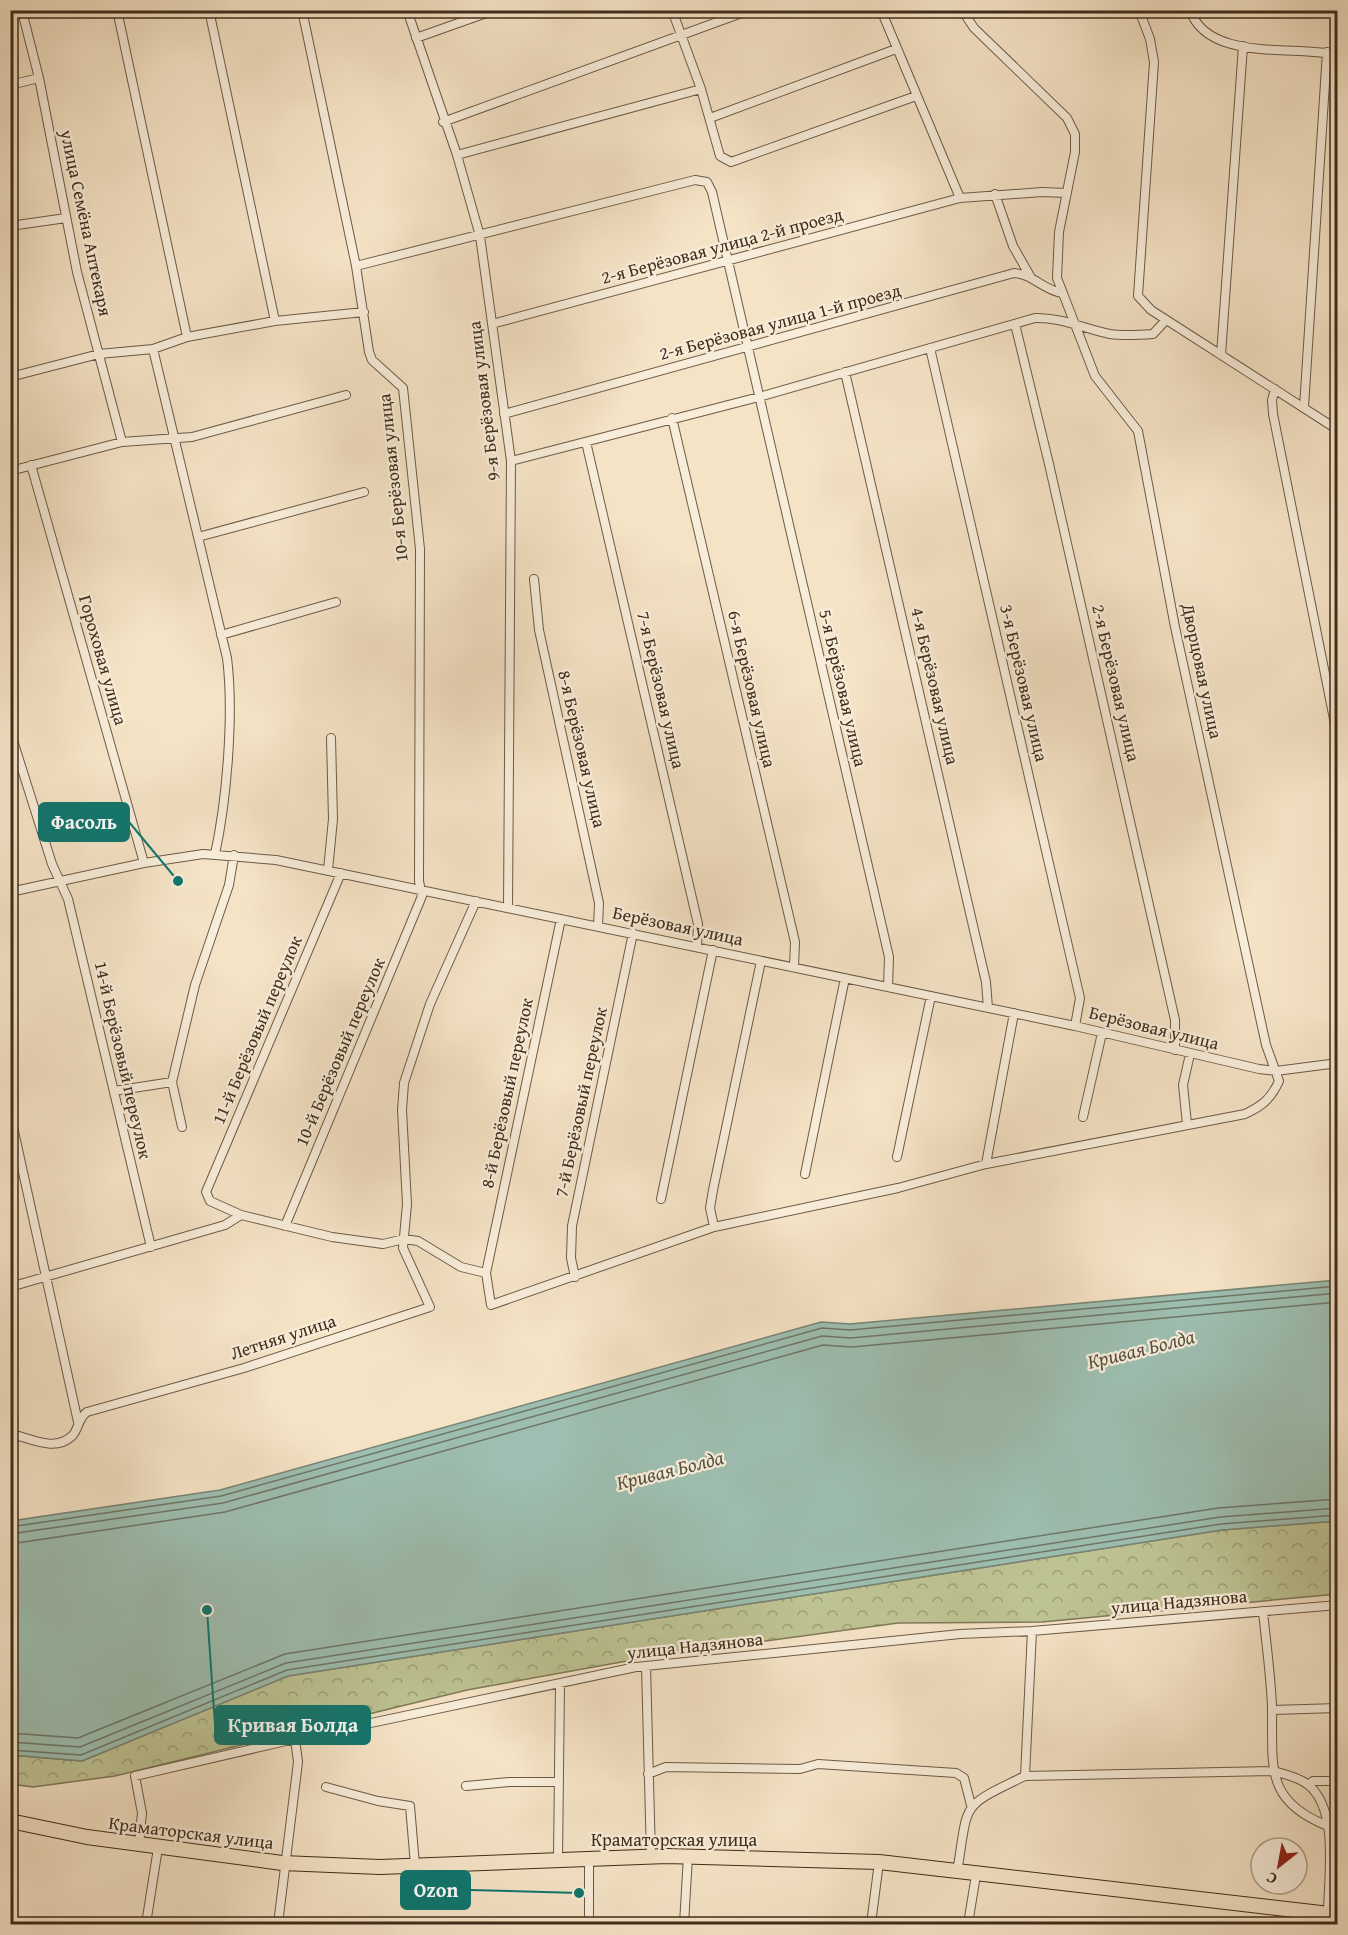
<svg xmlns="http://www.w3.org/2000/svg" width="1348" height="1935" font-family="'Gentium Book Plus',serif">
  <defs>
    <pattern id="forest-crowns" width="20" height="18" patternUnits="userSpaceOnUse" patternTransform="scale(1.5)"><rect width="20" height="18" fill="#bec393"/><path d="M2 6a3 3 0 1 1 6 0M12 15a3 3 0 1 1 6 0" fill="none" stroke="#9c9f77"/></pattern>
  </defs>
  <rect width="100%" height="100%" fill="#f5e3c6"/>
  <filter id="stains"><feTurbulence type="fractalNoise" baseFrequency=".00333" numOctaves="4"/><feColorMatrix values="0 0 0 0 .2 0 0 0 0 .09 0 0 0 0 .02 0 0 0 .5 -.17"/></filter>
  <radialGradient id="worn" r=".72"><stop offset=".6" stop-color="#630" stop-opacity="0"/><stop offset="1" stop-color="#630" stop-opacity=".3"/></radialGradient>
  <path fill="url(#forest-crowns)" stroke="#7f7857" stroke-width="1.5" d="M1337 1521V1594L1042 1622 898 1623 649 1657 467 1690 115 1776 33 1787 11 1784V1755L82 1761 288 1676 1222 1530Z"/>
  <path fill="#9dbeb0" stroke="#788474" stroke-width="1.5" d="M1337 1280V1521L1222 1530 288 1676 82 1761 11 1755V1521L220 1490 821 1322 850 1324Z"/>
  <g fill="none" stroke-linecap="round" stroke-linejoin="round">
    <path stroke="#6e7666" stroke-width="1.5" d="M10 1527 221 1496 822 1328 850 1330 1338 1286
      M10 1534 223 1503 822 1336 851 1338 1338 1293
      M10 1544 225 1512 823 1345 852 1347 1338 1302
      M10 1733 78 1738 285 1654 1218 1508 1338 1499
      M10 1742 80 1747 286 1663 1220 1517 1338 1508
      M10 1750 81 1755 287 1670 1221 1524 1338 1515"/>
    <defs>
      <path id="street" d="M25 10 24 19 39 78 77 272 122 442
        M117 10 187 337
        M209 10 275 321
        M407 10 457 155 480 236 511 461 508 908
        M672 10 701 89 720 156 731 162 916 96
        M881 10 960 198
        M1139 10 1150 39 1154 62 1138 296 1151 310 1338 430
        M1190 10C1208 62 1293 45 1338 55
        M416 38 495 10
        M10 85 39 78
        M710 118 896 49
        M443 122 750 10
        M457 155 701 89
        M995 194 1013 246 1030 276
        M10 226 66 218
        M356 266 695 180 707 182 712 192 889 957 888 987
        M492 324 960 198 1042 192 1067 193
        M1015 324 1049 464 1175 1020V1050
        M930 348 1080 998 1075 1026
        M153 349 227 658C234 713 227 799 215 854
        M1221 355 1243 46
        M845 372 986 982 988 1008
        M10 377 99 354 153 349 187 337 275 321 364 312
        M1275 389 1272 400 1273 414 1338 739
        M1304 407 1327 52
        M504 414 1014 273C1033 274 1043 290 1062 293
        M672 418 795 942 794 967
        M586 442 698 924 697 947
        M511 461 759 397 1035 318C1060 317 1085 329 1110 334 1124 336 1139 335 1153 334L1166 320
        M31 465 144 863
        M10 471 122 442 192 437 346 395
        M198 537 364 492
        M534 579 539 630 599 903 598 926
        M221 635 336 602
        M10 731 52 864 68 899 151 1247
        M328 870 333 819 331 738
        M341 873 206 1192 210 1201 241 1215 332 1237 383 1244 404 1239 418 1241 461 1267 486 1273 491 1305 714 1227 898 1188 986 1164 1245 1114C1262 1106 1271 1099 1279 1081L1266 1045 1175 627 1138 431 1095 376 1057 278 1059 232 1075 152V134L1067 118 974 28 962 10
        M10 892 144 863 203 854 276 860 1075 1026 1259 1069 1276 1071 1338 1063
        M114 1091 172 1082
        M10 1113 78 1422
        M1083 1117 1102 1033
        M1187 1124 1183 1085 1190 1054
        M182 1127 172 1082 195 985 229 885 234 855
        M897 1157 931 996
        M986 1164 1014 1013
        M805 1174 845 978
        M661 1199 713 950
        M285 1226 422 896 419 881 420 549 403 388 372 360 369 352 356 266 302 10
        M714 1227 710 1208 713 1190 761 961
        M486 1273 561 919
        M575 1277 571 1258 572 1226 633 933
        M10 1287 225 1225 241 1215
        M10 1434C29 1437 54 1453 72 1436 79 1429 78 1418 87 1412L244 1368 430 1307 403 1248 407 1204 402 1110 404 1083 430 1004 476 901
        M1263 1611C1266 1643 1271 1676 1272 1708 1273 1766 1264 1801 1328 1826
        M646 1666 651 1856
        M1272 1710 1338 1708
        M648 1774 666 1767 800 1769 818 1764 956 1773 964 1778 971 1805
        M1025 1776 1273 1771C1284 1774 1298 1777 1307 1784 1340 1808 1328 1879 1328 1914
        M1308 1785 1313 1781H1338
        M466 1786 509 1782H559
        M326 1787 378 1801 410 1806 415 1865
        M139 1845 142 1813 135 1776 295 1739 636 1667 960 1634 1032 1631 1338 1605
        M558 1859 560 1683
        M957 1872C969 1802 958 1808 1025 1776L1032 1631
        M146 1924 158 1848
        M278 1924 298 1762 295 1739
        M589 1924V1858
        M684 1924 688 1856
        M871 1924 879 1862
        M968 1924 976 1875"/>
      <path id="primary" d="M10 1821 87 1837 282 1863 380 1867 667 1856 879 1862 1338 1915"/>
    </defs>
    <use href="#street" stroke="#6d5a46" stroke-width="10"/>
    <use href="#primary" stroke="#402d1b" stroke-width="16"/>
    <use href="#street" stroke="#f8edda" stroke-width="8"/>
    <use href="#primary" stroke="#f5e3c6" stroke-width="14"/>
  </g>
  <g text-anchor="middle" stroke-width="4.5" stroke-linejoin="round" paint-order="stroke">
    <g font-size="18" fill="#402d1b" stroke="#f8edda">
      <text transform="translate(86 223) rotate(78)" y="6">улица Семёна Аптекаря</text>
      <text transform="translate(722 246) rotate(-15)" y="6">2-я Берёзовая улица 2-й проезд</text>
      <text transform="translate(780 322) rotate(-15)" y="6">2-я Берёзовая улица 1-й проезд</text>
      <text transform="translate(484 401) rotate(-97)" y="6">9-я Берёзовая улица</text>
      <text transform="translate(393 478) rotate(-96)" y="6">10-я Берёзовая улица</text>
      <text transform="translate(103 660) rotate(74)" y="6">Гороховая улица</text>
      <text transform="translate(1202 671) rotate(78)" y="6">Дворцовая улица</text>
      <text transform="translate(1024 683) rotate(77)" y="6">3-я Берёзовая улица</text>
      <text transform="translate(1116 683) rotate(77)" y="6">2-я Берёзовая улица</text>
      <text transform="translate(935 686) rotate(77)" y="6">4-я Берёзовая улица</text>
      <text transform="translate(843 688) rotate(77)" y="6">5-я Берёзовая улица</text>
      <text transform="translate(752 689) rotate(77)" y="6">6-я Берёзовая улица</text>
      <text transform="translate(661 690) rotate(77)" y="6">7-я Берёзовая улица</text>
      <text transform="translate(582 749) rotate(77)" y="6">8-я Берёзовая улица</text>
      <text transform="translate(678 926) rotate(12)" y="6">Берёзовая улица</text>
      <text transform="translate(1154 1028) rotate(14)" y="6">Берёзовая улица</text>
      <text transform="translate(257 1030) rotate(-67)" y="6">11-й Берёзовый переулок</text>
      <text transform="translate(340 1052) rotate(-67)" y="6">10-й Берёзовый переулок</text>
      <text transform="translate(123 1060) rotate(77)" y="6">14-й Берёзовый переулок</text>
      <text transform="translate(507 1093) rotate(-78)" y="6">8-й Берёзовый переулок</text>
      <text transform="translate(581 1102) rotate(-78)" y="6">7-й Берёзовый переулок</text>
      <text transform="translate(283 1337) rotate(-18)" y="6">Летняя улица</text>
      <text transform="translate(1179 1602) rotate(-5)" y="6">улица Надзянова</text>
      <text transform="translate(695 1646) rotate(-6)" y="6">улица Надзянова</text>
      <text transform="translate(191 1833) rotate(7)" y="6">Краматорская улица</text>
      <text x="674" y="1846">Краматорская улица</text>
    </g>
    <g font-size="20" font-style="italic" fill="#575140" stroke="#f8edda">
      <text transform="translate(1141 1349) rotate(-14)" y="7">Кривая Болда</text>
      <text transform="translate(670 1470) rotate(-14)" y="7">Кривая Болда</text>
    </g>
  </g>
  <path fill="none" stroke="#0f766e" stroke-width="2" d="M178 881L129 822M207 1610L215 1725M579 1893L470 1890"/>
  <g fill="#0f766e" stroke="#f8edda" stroke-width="2">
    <circle cx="178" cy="881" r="6"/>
    <circle cx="207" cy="1610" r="6"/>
    <circle cx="579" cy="1893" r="6"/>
  </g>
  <g fill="#0f766e" stroke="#0f766e" stroke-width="2">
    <rect x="39" y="803" width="90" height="38" rx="6"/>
    <rect x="215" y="1706" width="155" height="38" rx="6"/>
    <rect x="401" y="1871" width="69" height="38" rx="6"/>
  </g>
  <g font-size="20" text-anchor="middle" font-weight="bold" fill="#fff">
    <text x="84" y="829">Фасоль</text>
    <text x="293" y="1732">Кривая Болда</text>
    <text x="436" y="1897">Ozon</text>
  </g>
  <rect width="1348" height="1935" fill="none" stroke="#f5e3c6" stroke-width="36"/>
  <rect x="12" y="12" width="1324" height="1911" fill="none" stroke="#402d1b" stroke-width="3"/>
  <rect x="18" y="18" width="1312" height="1899" fill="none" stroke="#402d1b" stroke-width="1.5"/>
  <g transform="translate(1279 1866) rotate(211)"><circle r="28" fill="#f8edda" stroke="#aea08e" stroke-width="1.5"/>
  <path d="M0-4.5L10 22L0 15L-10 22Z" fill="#8f2418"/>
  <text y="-9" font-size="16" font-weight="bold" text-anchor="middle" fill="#402d1b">С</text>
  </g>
  <rect width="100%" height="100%" filter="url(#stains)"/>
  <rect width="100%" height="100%" fill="url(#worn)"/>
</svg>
